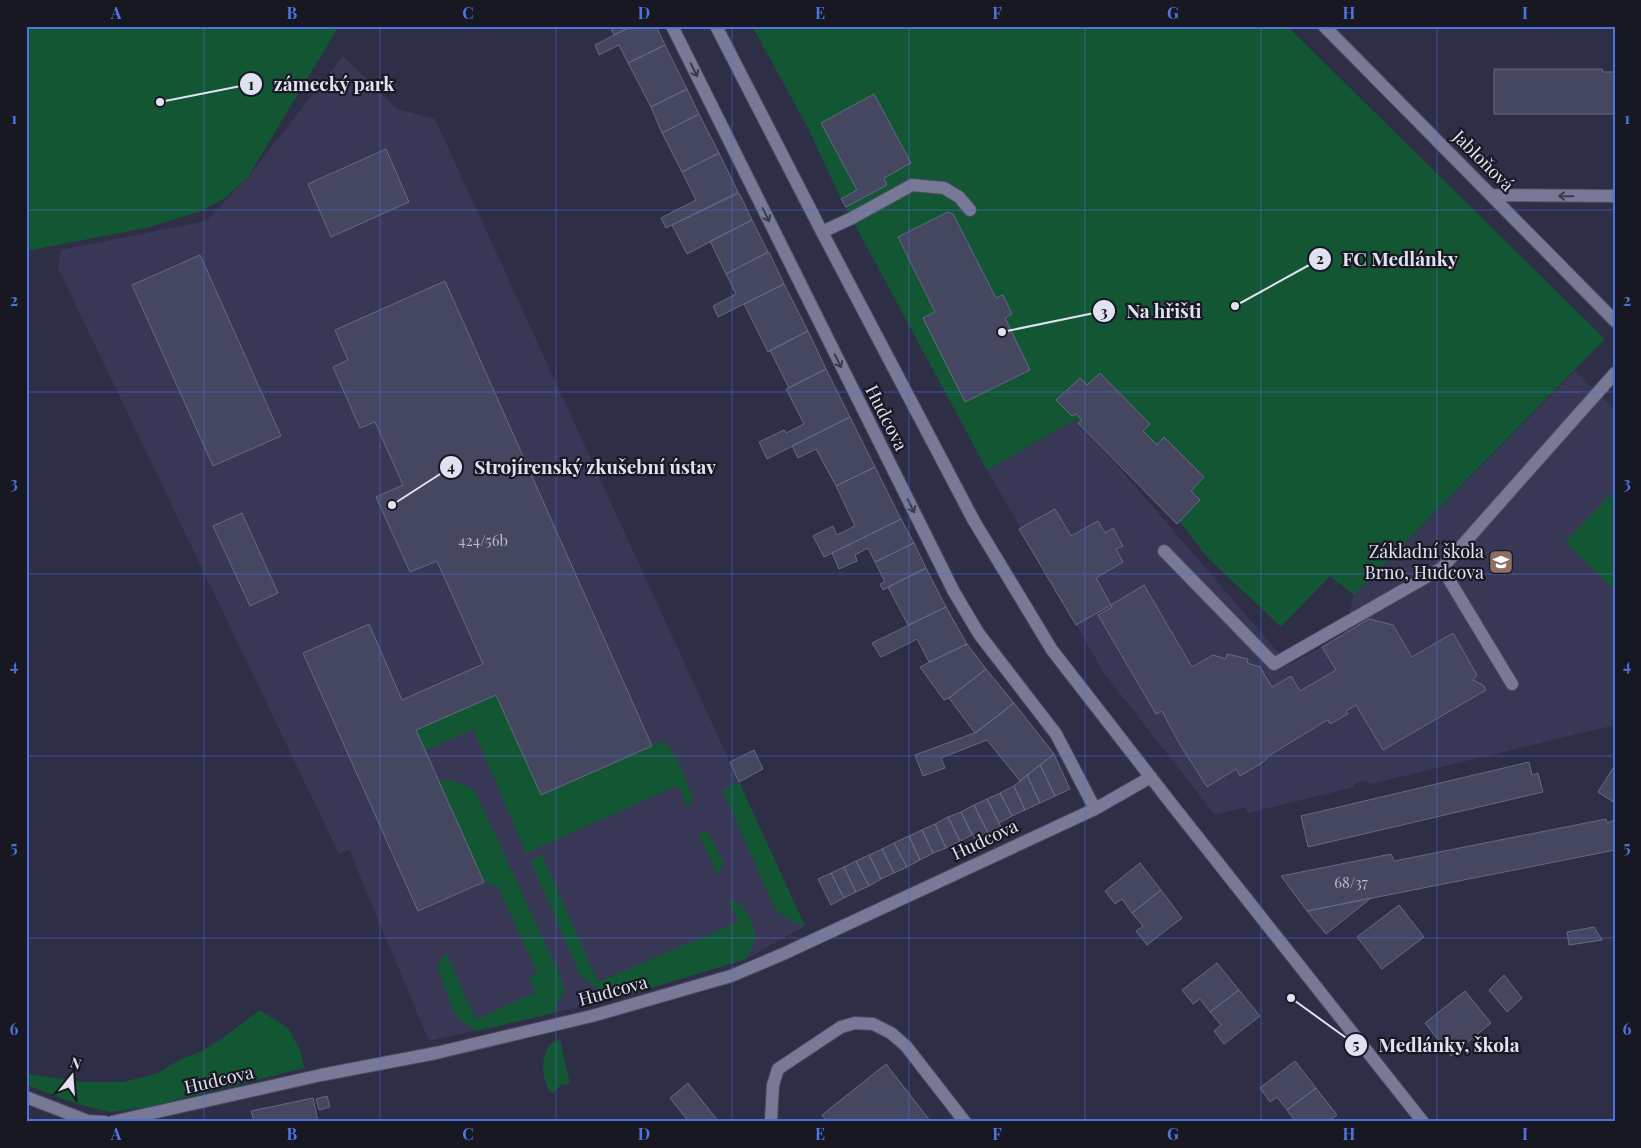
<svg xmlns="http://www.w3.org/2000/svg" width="1641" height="1148" font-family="'Playfair Display',serif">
  <rect width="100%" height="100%" fill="#2e2e47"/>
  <path fill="#383856" d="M343 56 397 109 435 119 805 926 746 959 621 997 429 1041 349 850 339 854 58 268 61 250 206 221 248 177Z
    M1575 371 1615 410V725L1371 784 1365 781 1354 784 1355 787 1248 813 1245 807 1215 815 1104 673 987 470 1075 420 1123 472 1289 665 1344 634 1354 595Z"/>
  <path fill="#125633" d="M26 26H339L248 177 225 198 199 212 146 228 26 251Z
    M752 26H1287L1605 339 1354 595 1330 576 1281 627 1207 557 1180 522 1177 524 1075 420 987 470 841 199 807 126Z
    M1615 490V591L1565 542Z
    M496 695 541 795 663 741C676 750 685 779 691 793 693 799 692 802 687 806L678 785 526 853 473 729 425 751 416 730Z
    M439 780C454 781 465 782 476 793L562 980 564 990 554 1013 476 1031 462 1021 452 1009 437 967 446 953 476 1019 536 992 529 977 537 973 498 887 484 882Z
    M739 782 805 926 791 921 775 909 722 789Z
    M702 832H706L710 836 723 862 720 872 717 875 699 833Z
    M542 855 598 982 738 922 729 901C743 898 754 924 755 936 755 944 750 952 746 959L621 997C605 995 592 986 580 975L530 860Z
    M260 1010 288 1028 300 1050 304 1068 148 1107 110 1112 77 1104 26 1085V1074L86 1082H123L158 1073 181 1059 202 1051 224 1037Z
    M560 1039 570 1084 561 1085 552 1094C542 1082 539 1059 550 1045 552 1042 557 1041 560 1039Z"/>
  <path fill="#454660" stroke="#676884" d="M610 26H632L614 35Z
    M632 26H656L665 45 628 63 619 45 599 55 595 45Z
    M665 45 687 89 651 107 628 63Z
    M1494 69H1602L1603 72H1615V114H1494Z
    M687 89 699 114 662 133 651 107Z
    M874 94 911 163 884 178 887 185 846 207 841 199 857 190 821 123Z
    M699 114 719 153 682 172 662 133Z
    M386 149 409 202 331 237 308 184Z
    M719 153 738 192 666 228 661 218 696 200 682 172Z
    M739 193 752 220 687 254 672 225Z
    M948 212 953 214 996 298 1003 295 1012 314 1005 318 1030 370 965 402 923 318 935 312 898 237Z
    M752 220 768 252 726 274 710 241Z
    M769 252 784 284 718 317 713 306 736 294 726 274Z
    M200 255 281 436 213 466 132 285Z
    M445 281 652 746 541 795 496 695 416 730 484 882 418 911 303 653 369 624 402 700 483 664 437 561 410 572 376 497 403 485 375 422 360 428 333 367 348 360 335 330Z
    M784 284 808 331 768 352 744 304Z
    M808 331 826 369 789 388 770 350Z
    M826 369 850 417 767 459 759 442 784 430 786 433 804 424 786 389Z
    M1100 373 1150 424 1143 431 1157 445 1164 437 1204 477 1191 491 1200 500 1177 524 1078 423 1082 420 1076 414 1072 416 1056 400 1080 378 1087 385Z
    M850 417 875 467 836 486 816 449 798 458 792 446Z
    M875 467 901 519 824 557 813 536 833 526 837 535 855 526 836 486Z
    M1055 509 1071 536 1098 521 1105 533 1113 528 1123 546 1116 549 1123 562 1096 578 1111 605 1076 625 1019 529Z
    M242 513 278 593 250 606 213 526Z
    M901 519 914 543 875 562 868 548 855 555 857 561 839 569 832 553Z
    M914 543 926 568 883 590 880 584 885 582 875 562Z
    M926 568 946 607 908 625 888 587Z
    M1144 585 1192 667 1213 655 1226 659 1227 654 1248 659 1247 663 1260 667 1272 687 1291 676 1300 691 1336 670 1322 647 1369 619 1393 625 1412 657 1453 633 1477 675 1473 680 1483 685 1486 690 1383 750 1356 705 1346 711 1348 714 1330 724 1328 720 1324 722 1270 755 1262 763 1240 776 1236 769 1207 787 1179 743 1162 711 1156 714 1098 615 1112 607 1111 605Z
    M946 607 967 644 929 662 917 639 881 657 872 643Z
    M967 644 986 669 949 698 944 700 920 667Z
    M986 669 1014 703 975 733 949 698Z
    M1014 703 1054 754 1020 781 987 740 941 758 945 768 923 776 915 755 977 732Z
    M754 750 763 769 739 782 730 762Z
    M1054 754 1070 789 1055 796 1040 765Z
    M1529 762 1532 775 1538 773 1543 792 1308 847 1301 816Z
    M1040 765 1055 796 1040 803 1027 775Z
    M1615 765V803L1598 792Z
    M1027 775 1040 803 1025 810 1014 786Z
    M1014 786 1025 810 1012 816 1000 793Z
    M1000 793 1012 816 999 823 987 799Z
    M987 799 1003 831 990 837 974 805Z
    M974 805 990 837 977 843 961 812Z
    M961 812 972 835 960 841 948 817Z
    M948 817 960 841 946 848 935 824Z
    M1606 819 1607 823 1615 820V850L1307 911 1281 876 1391 854 1394 861Z
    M935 824 946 848 933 853 922 830Z
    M922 830 933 853 920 860 909 836Z
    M909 836 920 860 907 867 894 843Z
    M894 843 907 867 894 873 882 849Z
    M882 849 894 873 881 879 869 855Z
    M869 855 881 879 869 886 856 861Z
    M856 861 869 886 856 892 844 867Z
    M1140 863 1161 890 1132 913 1122 899 1115 904 1105 891Z
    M844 867 856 892 844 898 831 873Z
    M831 873 844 898 831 905 818 879Z
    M1161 890 1182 918 1147 945 1136 931 1143 926 1132 913Z
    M1371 898 1326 934 1307 911Z
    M1399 905 1424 937 1382 969 1357 937Z
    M1594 927 1602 940 1569 945 1567 932Z
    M1217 963 1239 990 1210 1012 1200 999 1193 1004 1182 990Z
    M1504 975 1522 998 1507 1012 1489 990Z
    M1239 990 1260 1016 1224 1044 1214 1031 1221 1025 1210 1012Z
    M1465 991 1491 1023 1451 1056 1425 1023Z
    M1295 1061 1316 1088 1287 1110 1277 1097 1270 1102 1260 1088Z
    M886 1064 931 1122H827L822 1115Z
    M688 1083 719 1122H689L670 1098Z
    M1316 1088 1337 1115 1328 1122H1296L1287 1110Z
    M327 1096 330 1107 319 1110 316 1099Z
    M313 1098 318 1122H254L251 1111Z"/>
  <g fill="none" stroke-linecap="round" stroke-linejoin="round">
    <defs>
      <path id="minor" d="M672 26 954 592 979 634 1056 734 1095 809
        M716 26 822 232 974 521 1052 650 1170 802 1423 1122
        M1324 26 1615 321
        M1492 195 1615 196
        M822 232 852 218 912 185 944 188 959 197 970 210
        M1164 551 1274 664 1442 568 1615 373
        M1442 568 1512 684
        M26 1097 88 1121 105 1122
        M112 1122 321 1075 436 1053 592 1016 731 976 783 954 1095 809 1151 777
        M772 1122 771 1120 773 1085 778 1069 841 1027 855 1023 873 1024 891 1033 906 1046 965 1122"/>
    </defs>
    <use href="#minor" stroke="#4b4b5f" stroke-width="14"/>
    <use href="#minor" stroke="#787996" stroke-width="12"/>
  </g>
  <defs><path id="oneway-shaft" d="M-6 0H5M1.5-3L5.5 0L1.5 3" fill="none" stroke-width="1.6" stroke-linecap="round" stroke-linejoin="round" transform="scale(1.25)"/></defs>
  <g stroke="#3a3a4b">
    <use href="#oneway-shaft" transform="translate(694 70) rotate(64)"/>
    <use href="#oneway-shaft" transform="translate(1566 196) rotate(-179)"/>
    <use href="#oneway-shaft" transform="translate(766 215) rotate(64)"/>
    <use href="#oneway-shaft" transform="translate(838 361) rotate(63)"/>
    <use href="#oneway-shaft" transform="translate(911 506) rotate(63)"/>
  </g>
  <path fill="none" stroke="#4e73de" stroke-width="1" stroke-opacity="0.55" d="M204 26V1122M380 26V1122M556 26V1122M732 26V1122M909 26V1122M1085 26V1122M1261 26V1122M1437 26V1122M26 210H1615M26 392H1615M26 574H1615M26 756H1615M26 938H1615"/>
  <defs>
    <symbol id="school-square" viewBox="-11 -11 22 22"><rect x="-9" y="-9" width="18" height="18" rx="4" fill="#8d6e63" stroke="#181823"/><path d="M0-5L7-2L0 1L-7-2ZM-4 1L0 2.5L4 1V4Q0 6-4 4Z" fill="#fff"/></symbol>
  </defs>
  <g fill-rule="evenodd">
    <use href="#school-square" x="1487" y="548" width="28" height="28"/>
  </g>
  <g text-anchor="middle" stroke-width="4.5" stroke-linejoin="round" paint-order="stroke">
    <g font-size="15" fill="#b9bacd">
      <text x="483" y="546">424/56b</text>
      <text x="1351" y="888">68/37</text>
    </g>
    <g font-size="18" fill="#e0e1f1" stroke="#181823">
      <text transform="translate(1483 161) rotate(45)" y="6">Jabloňová</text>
      <text transform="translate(886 418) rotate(63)" y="6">Hudcova</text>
      <text transform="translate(985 840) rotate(-25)" y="6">Hudcova</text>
      <text transform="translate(613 991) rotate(-15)" y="6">Hudcova</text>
      <text transform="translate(219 1080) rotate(-13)" y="6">Hudcova</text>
    </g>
    <g font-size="18" fill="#e0e1f1" stroke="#181823" text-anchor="end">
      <text x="1484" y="558">Základní škola<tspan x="1484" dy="21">Brno, Hudcova</tspan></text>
    </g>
  </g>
  <path fill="none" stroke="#e0e1f1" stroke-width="2" d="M160 102L251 84M1235 306L1320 259M1002 332L1104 311M392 505L451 467M1291 998L1356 1045"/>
  <g fill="#e0e1f1" stroke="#181823" stroke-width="2">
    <circle cx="160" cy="102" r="5"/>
    <circle cx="1235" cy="306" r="5"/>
    <circle cx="1002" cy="332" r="5"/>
    <circle cx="392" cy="505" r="5"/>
    <circle cx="1291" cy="998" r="5"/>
    <circle cx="251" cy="84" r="12"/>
    <circle cx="1320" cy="259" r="12"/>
    <circle cx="1104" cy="311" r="12"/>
    <circle cx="451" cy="467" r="12"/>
    <circle cx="1356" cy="1045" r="12"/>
  </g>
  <g font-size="15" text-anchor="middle" font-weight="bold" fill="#111">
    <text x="251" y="90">1</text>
    <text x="1320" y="264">2</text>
    <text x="1104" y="317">3</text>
    <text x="451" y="472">4</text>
    <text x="1356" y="1050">5</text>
  </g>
  <g font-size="19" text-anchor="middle" font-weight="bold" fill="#e0e1f1" stroke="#181823" stroke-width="4.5" stroke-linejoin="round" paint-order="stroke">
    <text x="334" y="91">zámecký park</text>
    <text x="1400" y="266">FC Medlánky</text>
    <text x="1164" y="318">Na hřišti</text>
    <text x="595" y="474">Strojírenský zkušební ústav</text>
    <text x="1449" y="1052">Medlánky, škola</text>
  </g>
  <rect width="1641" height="1148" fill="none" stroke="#181823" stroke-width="55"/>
  <g transform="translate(72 1076) rotate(17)" stroke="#181823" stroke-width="4" paint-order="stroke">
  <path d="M0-4L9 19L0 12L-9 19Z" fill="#e0e1f1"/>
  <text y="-8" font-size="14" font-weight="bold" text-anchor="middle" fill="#e0e1f1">N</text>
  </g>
  <rect x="28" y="28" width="1586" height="1092" fill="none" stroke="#4e73de" stroke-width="2"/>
  <g font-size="16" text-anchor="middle" font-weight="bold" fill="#4e73de">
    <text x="116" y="19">A</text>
    <text x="292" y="19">B</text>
    <text x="468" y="19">C</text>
    <text x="644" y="19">D</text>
    <text x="820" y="19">E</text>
    <text x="997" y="19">F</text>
    <text x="1173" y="19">G</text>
    <text x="1349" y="19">H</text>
    <text x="1525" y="19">I</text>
    <text x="14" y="124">1</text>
    <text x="1627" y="124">1</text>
    <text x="14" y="306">2</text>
    <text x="1627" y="306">2</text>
    <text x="14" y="489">3</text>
    <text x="1627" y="489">3</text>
    <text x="14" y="671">4</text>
    <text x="1627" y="671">4</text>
    <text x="14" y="853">5</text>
    <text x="1627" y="853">5</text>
    <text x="14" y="1035">6</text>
    <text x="1627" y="1035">6</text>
    <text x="116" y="1140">A</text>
    <text x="292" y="1140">B</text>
    <text x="468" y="1140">C</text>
    <text x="644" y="1140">D</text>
    <text x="820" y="1140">E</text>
    <text x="997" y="1140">F</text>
    <text x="1173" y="1140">G</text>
    <text x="1349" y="1140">H</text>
    <text x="1525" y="1140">I</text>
  </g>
</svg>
